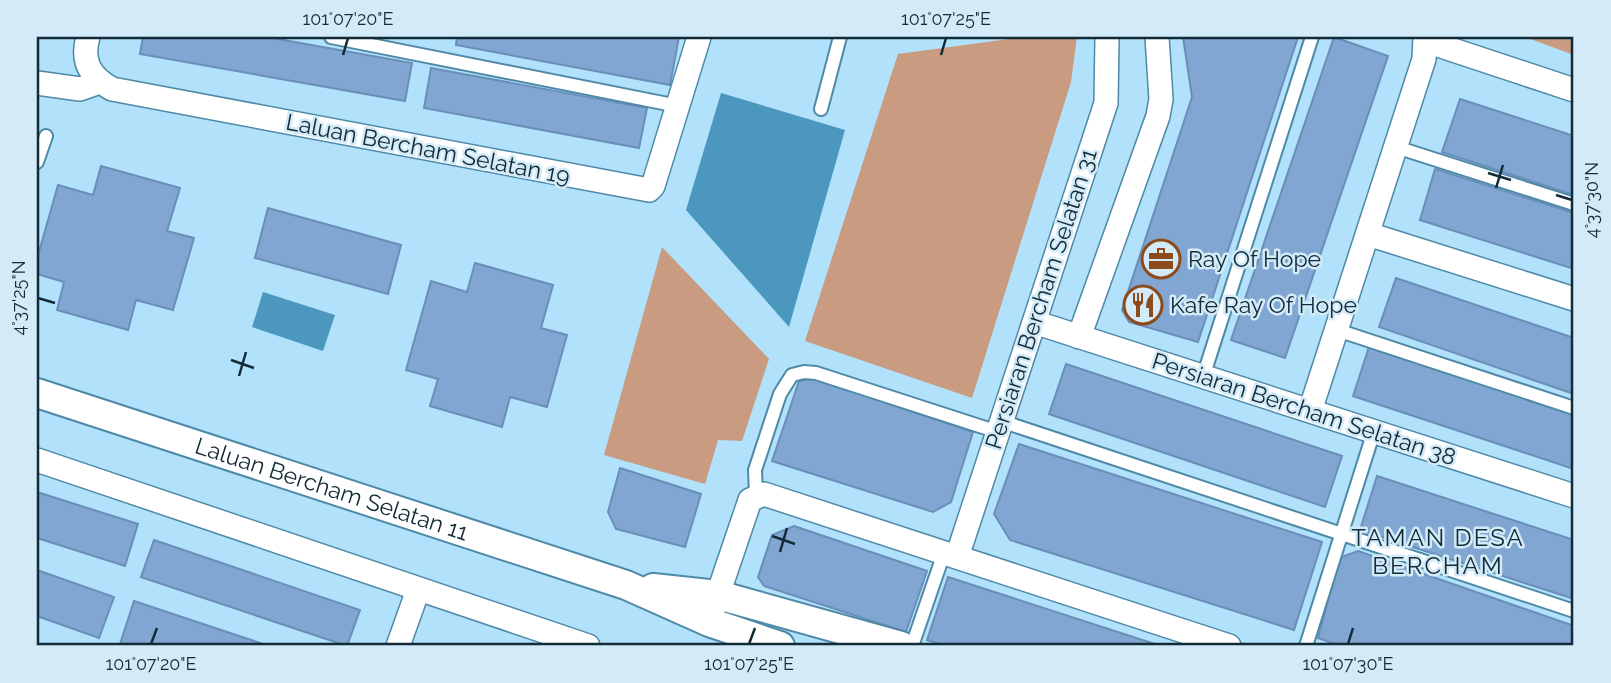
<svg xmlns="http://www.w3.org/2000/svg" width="1611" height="683" font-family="Raleway,sans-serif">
  <rect width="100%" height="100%" fill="#b1e1fb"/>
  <path fill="#c99b80" d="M1023 37H1077L1071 82 972 398 805 341 898 54Z
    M1525 37H1574V55Z
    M662 247 769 359 742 441 718 440 705 484 604 455Z"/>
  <path fill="#4b97bd" d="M721 93 845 130 789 327 686 210Z
    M263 292 335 315 323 351 252 327Z"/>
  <path fill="#80a6d1" stroke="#698fb9" stroke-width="2" d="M143 37H267L412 63 405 101 140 54Z
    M457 37H679L670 85 456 45Z
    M1183 37H1298L1198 342 1129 322 1122 310 1192 97Z
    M1334 37 1388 56 1285 358 1231 340Z
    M431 68 647 108 639 148 424 108Z
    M1460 99 1574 136V195L1442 152Z
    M101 166 180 188 167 231 194 238 173 310 136 300 128 330 57 310 64 282 37 274V259L58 185 93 195Z
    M1435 169 1574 213V269L1420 220Z
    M268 208 401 245 388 294 255 258Z
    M475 263 553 285 541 328 567 335 547 407 510 397 502 427 430 406 438 379 406 370 431 281 467 292Z
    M1396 278 1574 338V394L1379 327Z
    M1369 347 1574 414V469L1353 396Z
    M1066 364 1342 456 1325 507 1049 414Z
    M813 378 973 432 951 502 933 512 772 461 799 381Z
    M1019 444 1322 542 1294 630 1010 540 994 514Z
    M620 468 701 494 685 547 616 529 608 512Z
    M1377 476 1574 540V599L1360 530Z
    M37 492 138 524 125 566 37 538Z
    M794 526 927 571 906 632 764 586 758 577 772 535Z
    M154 540 360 610 347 646 141 577Z
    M1358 551 1574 626V646H1341L1318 638 1339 558Z
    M37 570 114 597 99 638 37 616Z
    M948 577 1161 646H947L927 640Z
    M134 601 269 646H127L120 644Z"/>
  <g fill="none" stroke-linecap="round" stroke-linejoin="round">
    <defs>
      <path id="service" d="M331 37 678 106
        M821 109 840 37
        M1396 147 1574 204
        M37 162 46 136
        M1337 330 1574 408
        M1203 377 1312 37
        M1001 421 1574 611
        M756 496 755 470 780 394 792 375 804 372 816 373 998 432
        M912 646 944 553
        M1306 646 1374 431"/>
      <path id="minor" d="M88 37C81 61 90 77 112 89L649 190 653 186 699 37
        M1426 41 1574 90
        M37 83 80 89 100 82
        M1368 234 1574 299
        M1034 322 1574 496
        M1079 337 1158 116 1161 99 1157 37
        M1310 411 1424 59 1425 37
        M37 460 588 646
        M957 557 1106 103 1107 37
        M713 609 750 500 764 494 1229 646
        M398 646 418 590"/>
      <g id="tertiary">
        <path id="s1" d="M37 393 626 585 709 622 780 646"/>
        <path d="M653 588 718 595 901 646"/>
      </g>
    </defs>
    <use href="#service" stroke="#4e89a7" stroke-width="16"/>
    <use href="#minor" stroke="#4e89a7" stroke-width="26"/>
    <use href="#tertiary" stroke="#4e89a7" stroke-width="32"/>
    <use href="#service" stroke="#fff" stroke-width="12"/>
    <use href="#minor" stroke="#fff" stroke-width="23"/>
    <use href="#tertiary" stroke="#fff" stroke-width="28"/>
  </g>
  <path fill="none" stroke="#122b37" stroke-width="2.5" d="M343 55 348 38M941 55 946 38M1488 173 1511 180M1496 188 1503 165M1556 195 1572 200M38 298 55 303M231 360 254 368M239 376 246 352M772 536 795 544M780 552 787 528M151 644 157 628M749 644 755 628M1348 644 1353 628"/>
  <defs>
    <symbol id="office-ring" viewBox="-11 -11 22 22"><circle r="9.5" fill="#d3ebf8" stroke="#8d4a1a" stroke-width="1.5"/><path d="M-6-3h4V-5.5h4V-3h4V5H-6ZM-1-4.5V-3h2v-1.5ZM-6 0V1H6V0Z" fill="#8d4a1a"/></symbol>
    <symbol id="restaurant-ring" viewBox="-11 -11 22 22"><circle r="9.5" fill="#d3ebf8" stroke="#8d4a1a" stroke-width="1.5"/><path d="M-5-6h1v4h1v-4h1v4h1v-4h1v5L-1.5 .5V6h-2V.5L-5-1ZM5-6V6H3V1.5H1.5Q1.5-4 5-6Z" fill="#8d4a1a"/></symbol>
  </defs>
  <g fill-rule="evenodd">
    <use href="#office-ring" x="1139" y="237" width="44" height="44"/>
    <use href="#restaurant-ring" x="1121" y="283" width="44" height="44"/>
  </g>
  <g text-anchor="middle" stroke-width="5" stroke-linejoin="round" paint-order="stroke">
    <g font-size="23" fill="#122b37" stroke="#d3ebf8">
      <text transform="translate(428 149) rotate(11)" y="8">Laluan Bercham Selatan 19</text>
      <text transform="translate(1041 299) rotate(-72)" y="8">Persiaran Bercham Selatan 31</text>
      <text transform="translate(1304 409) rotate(18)" y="8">Persiaran Bercham Selatan 38</text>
      <text dy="8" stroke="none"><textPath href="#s1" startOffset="310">Laluan Bercham Selatan 11</textPath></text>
    </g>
    <g font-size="23" fill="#122b37" stroke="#d3ebf8" text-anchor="start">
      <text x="1188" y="267">Ray Of Hope</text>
      <text x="1170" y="313">Kafe Ray Of Hope</text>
    </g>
    <g font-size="24" letter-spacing="2" fill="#122b37" stroke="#d3ebf8">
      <text x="1438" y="546">TAMAN DESA<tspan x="1438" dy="28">BERCHAM</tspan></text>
    </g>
  </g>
  <rect width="1611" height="683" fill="none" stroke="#d3ebf8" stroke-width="77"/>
  <rect x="38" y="38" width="1534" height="606" fill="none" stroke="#122b37" stroke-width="2.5"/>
  <g font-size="18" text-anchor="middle" fill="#122b37">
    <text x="348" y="25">101°07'20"E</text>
    <text x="946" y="25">101°07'25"E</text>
    <text transform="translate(1592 200) rotate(-90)" y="6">4°37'30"N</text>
    <text transform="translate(19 298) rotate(-90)" y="6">4°37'25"N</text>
    <text x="151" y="670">101°07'20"E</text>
    <text x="749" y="670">101°07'25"E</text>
    <text x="1348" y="670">101°07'30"E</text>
  </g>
</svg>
